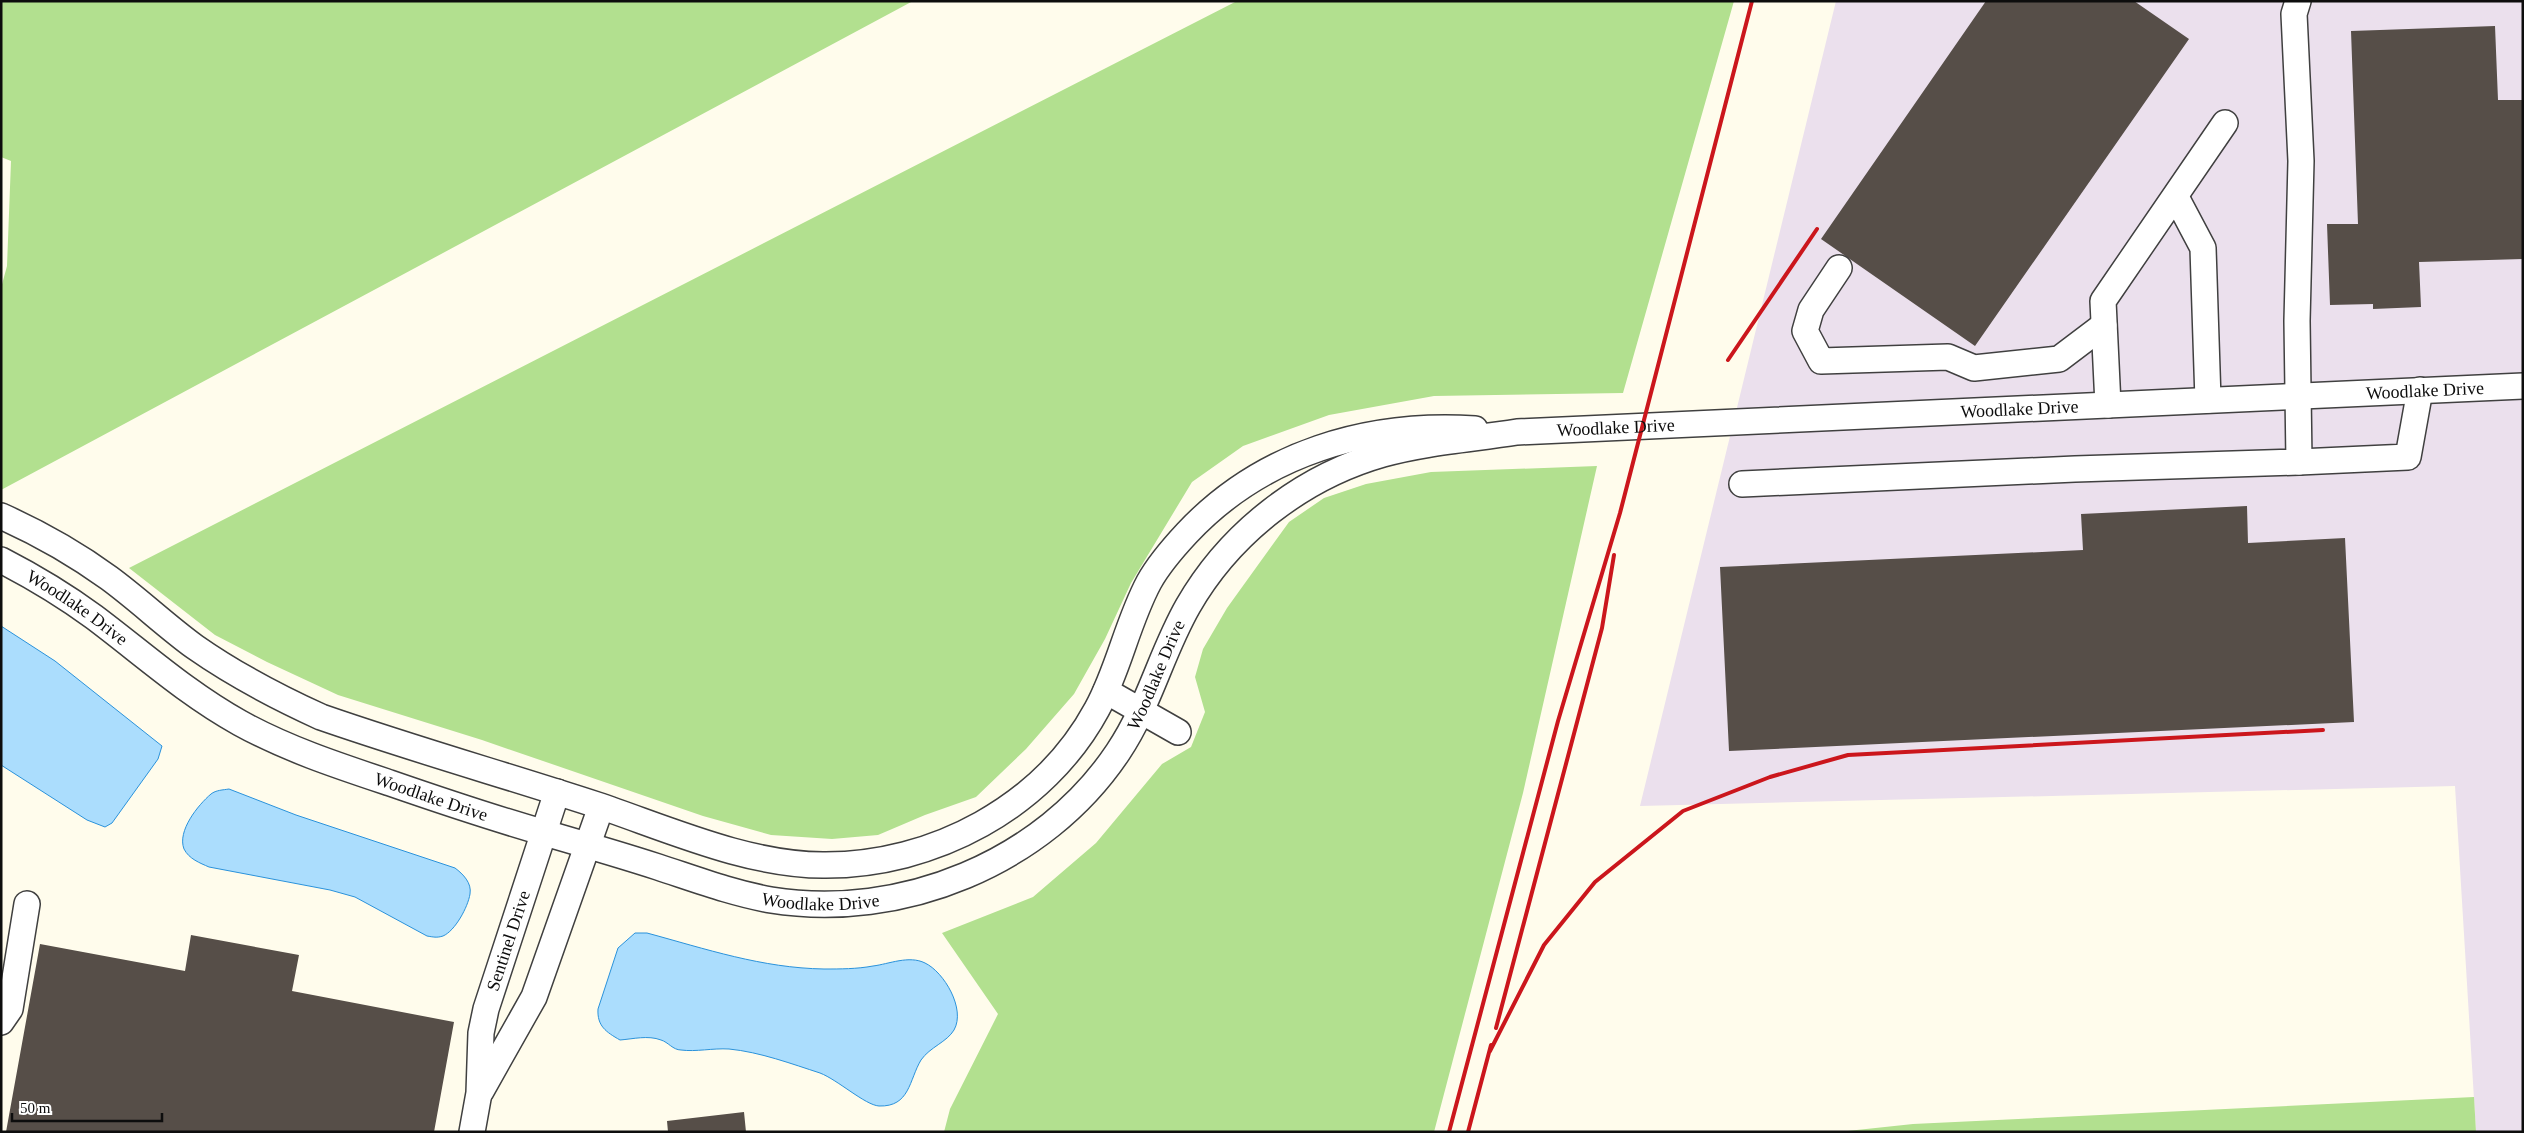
<svg xmlns="http://www.w3.org/2000/svg" width="2524" height="1133" font-family="Georgia,serif">
  <rect width="100%" height="100%" fill="#fffcec"/>
  <path fill="#ebe0ed" d="M1836 1H2523V1132H2476L2455 786 1640 806Z"/>
  <path fill="#b2e08f" d="M1 1H913L1 490V288L7 266 11 161 1 157Z
    M1237 1H1734L1623 393 1434 396 1329 415 1243 446 1192 482 1131 583 1105 639 1074 694 1026 749 976 797 925 815 878 835 832 839 771 835 703 816 482 740 338 695 267 662 215 635 129 568Z
    M1597 466 1523 793 1434 1132H944L950 1109 998 1014 942 933 1033 897 1096 843 1162 764 1191 747 1205 712 1195 677 1203 649 1227 608 1289 522 1324 498 1366 484 1431 472Z
    M2474 1097 2476 1132H1838L1913 1124Z"/>
  <path fill="#abddfd" stroke="#2a92db" d="M1 626 55 661 162 746 158 759 112 823 105 827 87 820 1 765Z
    M229 789 296 815 455 868C463 874 472 883 470 894 468 907 455 931 443 936 437 938 433 937 427 936L355 897 330 890 209 867C200 863 189 859 184 849 177 831 198 805 211 794 216 790 223 790 229 789Z
    M635 933H647C706 949 762 968 824 969 840 969 857 969 873 966 889 964 909 955 925 963 944 972 966 1009 954 1030 947 1042 930 1047 921 1060 909 1080 910 1107 879 1106 865 1105 838 1080 820 1073 792 1064 760 1052 729 1049 713 1048 696 1052 681 1050 673 1050 668 1042 661 1040 648 1035 633 1039 620 1040 606 1032 597 1026 598 1009L618 948Z"/>
  <path fill="#564e48" d="M1986 1H2134L2189 39 1975 346 1821 239Z
    M2495 26 2498 100H2523V259L2419 262 2421 307 2373 309V304L2330 305 2327 224H2358L2351 31Z
    M2247 506 2248 543 2345 538 2354 722 1729 751 1720 567 2083 550 2081 514Z
    M191 935 299 955 292 991 454 1022 434 1132H6L40 944 185 971Z
    M744 1112 746 1132H668L667 1121Z"/>
  <g fill="none" stroke-linecap="round" stroke-linejoin="round">
    <defs>
      <g id="minor">
        <path d="M2176 197 2203 248 2208 400"/>
        <path d="M1839 268 1811 310 1805 331 1821 361 1948 357 1974 368 2059 359 2104 325"/>
        <path d="M2108 405 2103 301 2225 123"/>
        <path d="M2299 462 2408 457 2420 390"/>
        <path d="M1742 484 2075 469 2299 462 2297 321 2301 161 2294 14 2298 1"/>
        <path d="M1 516C39 533 76 554 109 578 139 600 166 626 195 647 235 675 277 697 321 717 413 749 505 775 597 805 668 829 748 865 823 865 933 866 1044 807 1097 709 1119 669 1127 623 1149 582 1159 564 1173 548 1187 533 1262 453 1368 422 1475 429"/>
        <path id="s1" d="M1 560C34 577 64 595 94 617 142 653 186 693 240 723 287 749 339 766 390 783 442 801 493 818 545 833 583 844 621 855 658 867 695 879 732 893 771 900 901 921 1044 863 1118 752 1150 704 1161 653 1188 606 1230 533 1302 477 1383 454 1426 442 1473 439 1517 432L2523 386"/>
        <path d="M1106 691 1178 732"/>
        <path d="M1 1022 10 1009 27 904"/>
        <path d="M481 1091 534 997 601 807"/>
        <path id="s2" d="M472 1132 479 1093 481 1033 486 1009 557 792"/>
      </g>
    </defs>
    <use href="#minor" stroke="#404040" stroke-width="28"/>
    <use href="#minor" stroke="#fff" stroke-width="25"/>
    <path stroke="#cb161c" stroke-width="4" d="M1728 360 1817 229
      M1496 1028 1602 628 1614 555
      M1490 1051 1544 945 1595 882 1683 811 1770 777 1848 755 2323 730
      M1449 1132 1558 721 1620 513 1752 1
      M1468 1132 1491 1045"/>
  </g>
  <g text-anchor="middle" stroke-width="5" stroke-linejoin="round" paint-order="stroke">
    <g font-size="18" fill="#0d0d0d" stroke="#fff">
      <text dy="6" stroke="none"><textPath href="#s1" startOffset="2708">Woodlake Drive</textPath></text>
      <text dy="6" stroke="none"><textPath href="#s1" startOffset="2302">Woodlake Drive</textPath></text>
      <text dy="6" stroke="none"><textPath href="#s1" startOffset="1898">Woodlake Drive</textPath></text>
      <text dy="6" stroke="none"><textPath href="#s1" startOffset="90">Woodlake Drive</textPath></text>
      <text dy="6" stroke="none"><textPath href="#s1" startOffset="1334">Woodlake Drive</textPath></text>
      <text dy="6" stroke="none"><textPath href="#s1" startOffset="495">Woodlake Drive</textPath></text>
      <text dy="6" stroke="none"><textPath href="#s1" startOffset="900">Woodlake Drive</textPath></text>
      <text dy="6" stroke="none"><textPath href="#s2" startOffset="196">Sentinel Drive</textPath></text>
    </g>
  </g>
  <rect width="2524" height="1133" fill="none" stroke="#0d0d0d" stroke-width="5"/>
  <path d="M12 1113v8h150v-8" fill="none" stroke="#0d0d0d" stroke-width="2.5"/>
  <text x="20" y="1113" font-size="15" fill="#0d0d0d" stroke="#ffffff" stroke-width="4" paint-order="stroke">50 m</text>
</svg>
